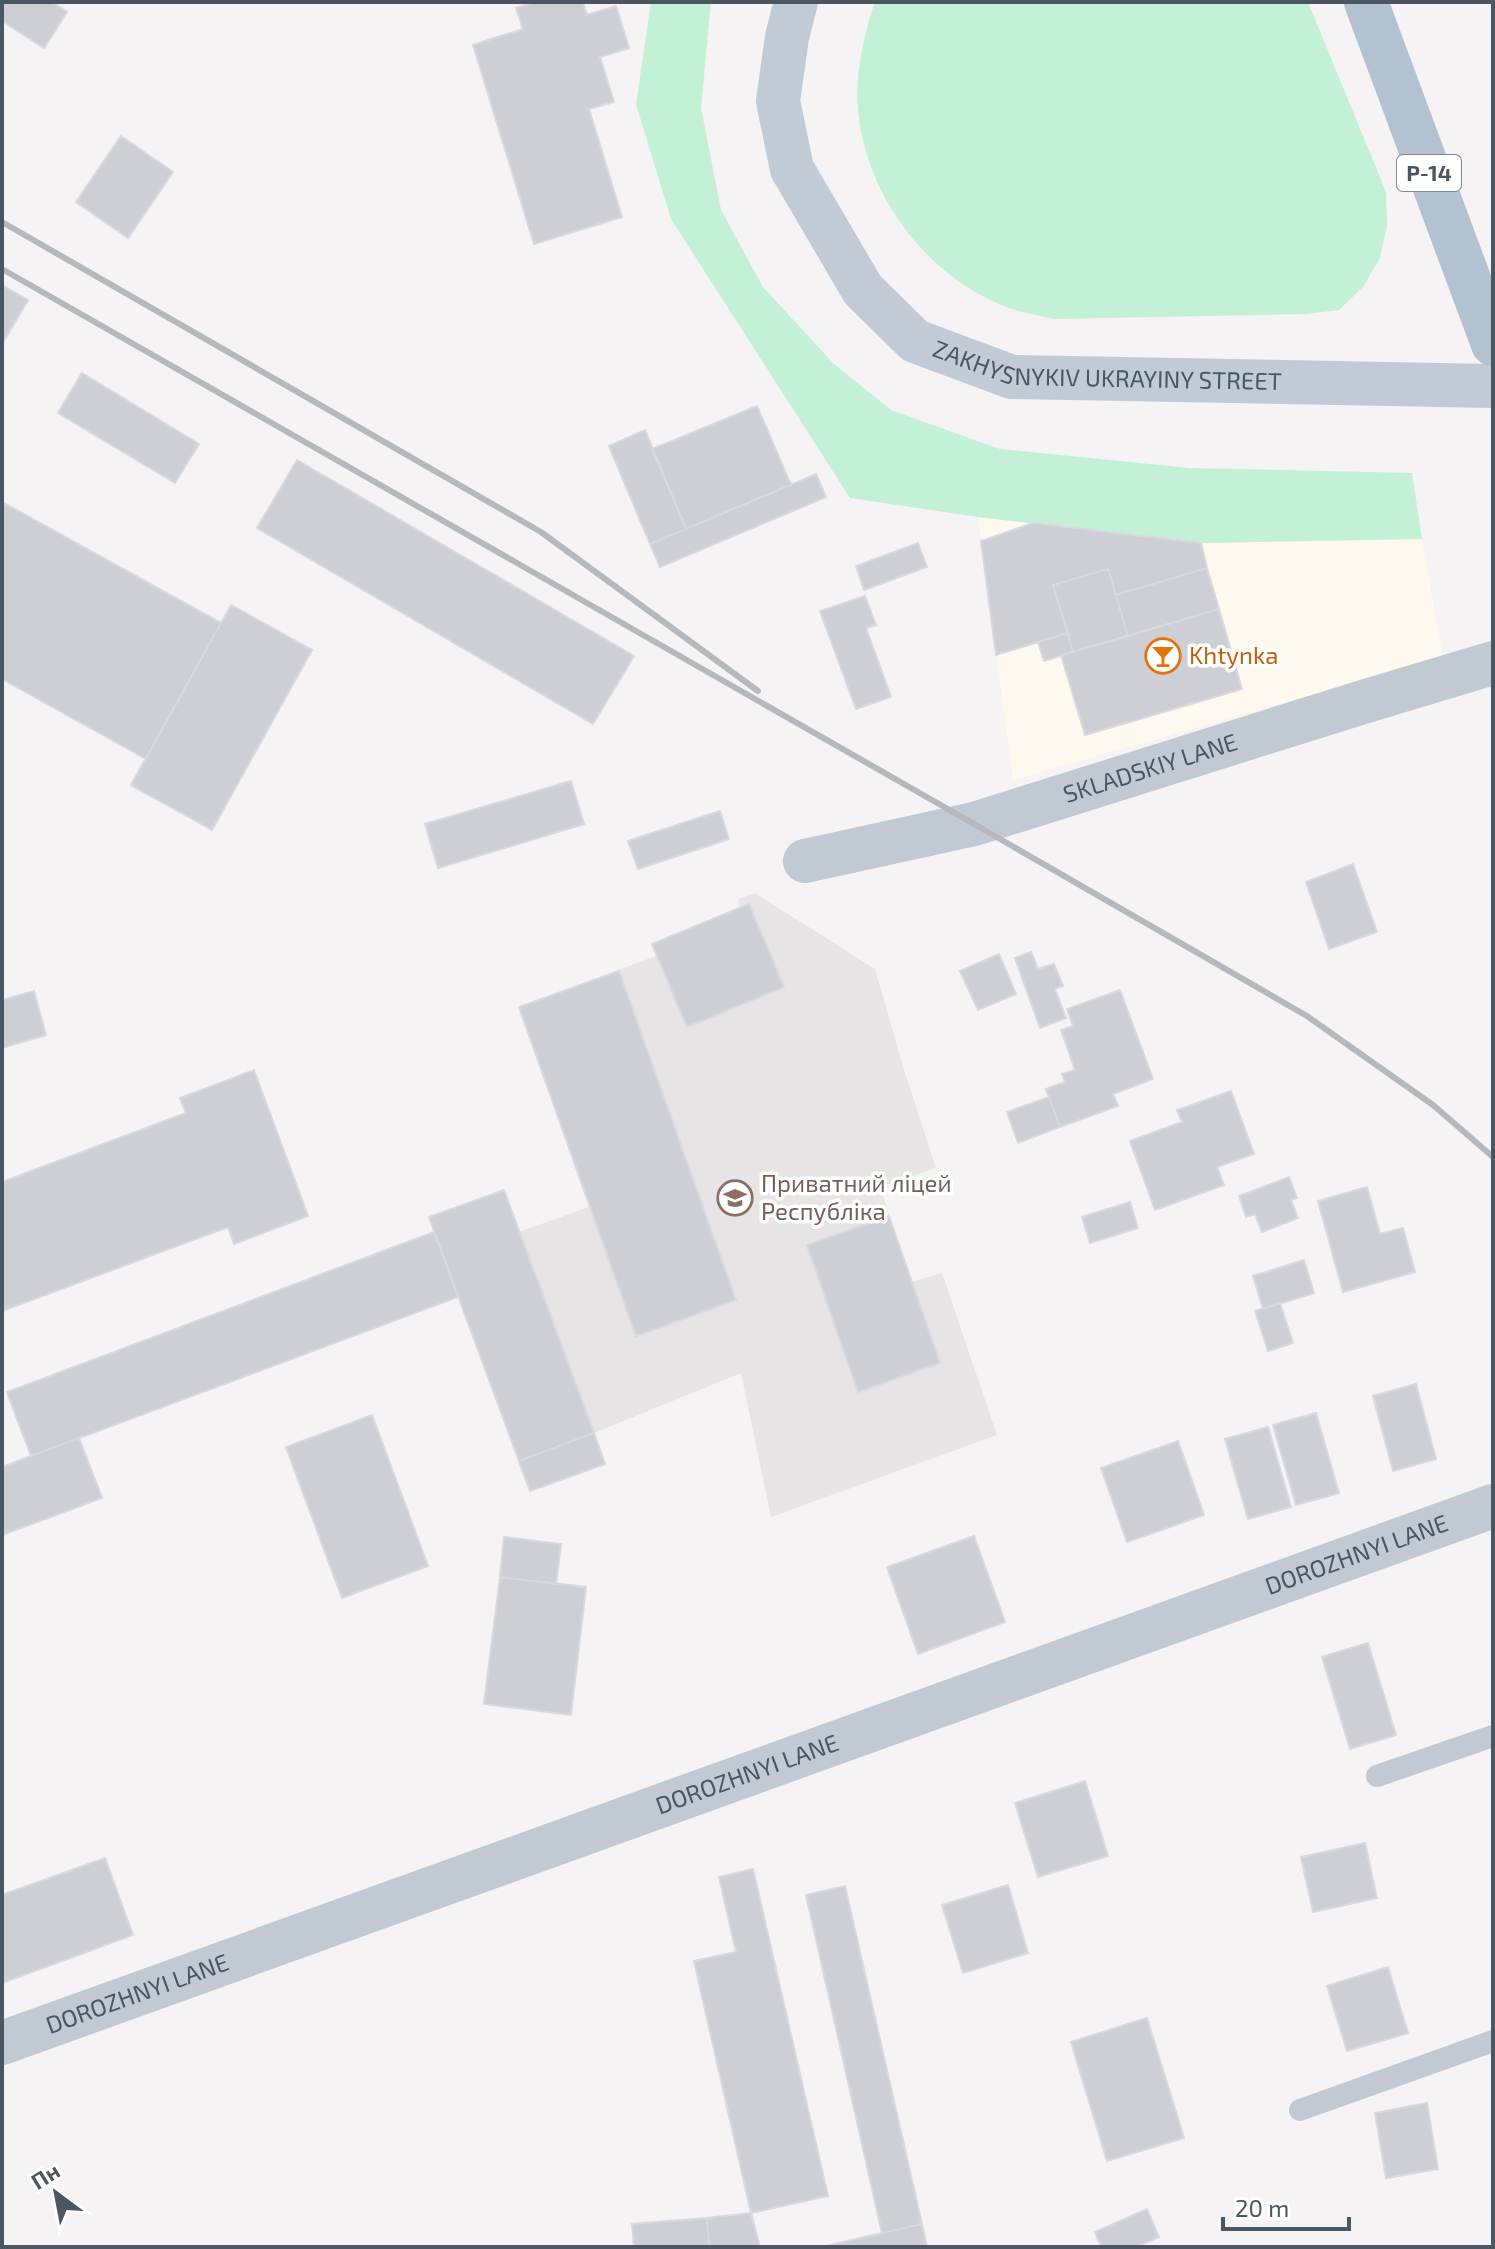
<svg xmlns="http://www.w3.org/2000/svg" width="1495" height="2249" font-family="'Exo 2',sans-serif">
  <rect width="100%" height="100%" fill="#f5f3f3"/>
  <path fill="#fdf9ef" d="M978 517 1201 543 1422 539 1443 657 1013 780Z"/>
  <path fill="#e6e4e5" d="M755 893 875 969 905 1073 936 1168 880 1187 912 1282 942 1273 997 1435 771 1517 741 1373 594 1433 519 1461 429 1217 504 1190 519 1232 589 1207 519 1007 656 956 652 944 740 908 738 899Z"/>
  <path fill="#c3f1d5" d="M651 2H711L701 108 721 210 763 287 833 363 891 410 1000 449 1189 468 1412 473 1422 539 1201 543 978 517 850 498 671 219 636 104Z
    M875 2H1308L1386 192 1387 226 1380 258 1363 287 1339 310 1306 314 1054 319C1042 316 1030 314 1018 311 932 284 867 200 858 111 855 74 863 37 875 2Z"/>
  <path fill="#cdcfd5" stroke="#d7d9de" stroke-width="2" d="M2 2H52L67 12 44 48 2 21Z
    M535 2H583L587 15 616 6 629 48 600 57 614 102 589 109 622 217 534 244 473 45 523 29 516 8Z
    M121 136 173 172 128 238 76 202Z
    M2 285 28 300 2 344Z
    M82 373 199 444 175 483 58 413Z
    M757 406 791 485 686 529 652 449Z
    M645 430 686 529 650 544 609 446Z
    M297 460 634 656 593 724 257 528Z
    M816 474 826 497 660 567 650 544Z
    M2 502 221 623 146 759 2 679Z
    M1033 523 1201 543 1207 568 1116 595 1108 569 1053 585 1068 633 996 655 981 541Z
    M918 543 927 567 864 590 856 566Z
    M1207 568 1219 609 1128 636 1116 595Z
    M1108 569 1128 636 1073 652 1053 585Z
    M865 596 876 625 866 628 891 697 856 709 820 611Z
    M231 605 312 650 212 830 131 785Z
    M1219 609 1242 689 1085 735 1061 655Z
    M1068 633 1073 652 1044 661 1038 642Z
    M571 781 584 824 438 868 425 824Z
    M720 811 729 839 638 869 628 841Z
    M1353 864 1377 932 1329 949 1306 882Z
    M749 904 784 987 687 1027 652 944Z
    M1031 952 1038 969 1054 964 1063 986 1055 989 1066 1018 1040 1028 1015 958Z
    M999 954 1016 994 978 1010 960 971Z
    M619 971 736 1300 636 1336 519 1007Z
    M1120 990 1153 1079 1113 1094 1118 1106 1060 1127 1046 1089 1065 1082 1062 1074 1075 1070 1061 1030 1073 1026 1067 1009Z
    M34 991 46 1035 2 1048V1000Z
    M254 1070 308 1216 234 1244 228 1227 2 1311V1182L186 1113 180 1098Z
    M1231 1091 1254 1154 1217 1167 1224 1185 1155 1210 1130 1141 1182 1122 1177 1110Z
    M1049 1097 1060 1127 1018 1143 1007 1112Z
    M1289 1177 1297 1198 1291 1200 1298 1218 1262 1232 1255 1214 1246 1217 1239 1196Z
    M1367 1187 1380 1234 1403 1228 1415 1272 1343 1292 1318 1201Z
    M504 1190 594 1433 519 1461 429 1217Z
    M1130 1202 1138 1228 1090 1243 1082 1217Z
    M889 1216 940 1363 858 1392 807 1245Z
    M434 1232 458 1297 31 1456 7 1392Z
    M1304 1260 1314 1293 1263 1309 1253 1276Z
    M1280 1303 1293 1343 1268 1351 1255 1311Z
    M1416 1384 1436 1459 1393 1471 1373 1396Z
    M1316 1413 1339 1493 1296 1505 1273 1425Z
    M372 1415 428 1566 342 1598 286 1447Z
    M1268 1427 1291 1507 1248 1519 1225 1439Z
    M594 1433 605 1464 530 1491 519 1461Z
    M79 1438 102 1498 2 1535V1467Z
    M1178 1441 1204 1515 1127 1542 1101 1468Z
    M974 1536 1005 1622 918 1654 887 1567Z
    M504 1537 561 1544 556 1584 500 1577Z
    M500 1577 586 1587 571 1715 484 1704Z
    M1368 1643 1396 1735 1350 1749 1322 1657Z
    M1085 1781 1108 1856 1038 1877 1015 1803Z
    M1365 1843 1377 1898 1313 1912 1301 1857Z
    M105 1858 133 1935 2 1983V1895Z
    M753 1869 828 2196 751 2213 694 1961 736 1952 719 1877Z
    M1008 1885 1028 1953 963 1973 942 1905Z
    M845 1886 922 2224 882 2233 806 1895Z
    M1388 1967 1408 2033 1347 2051 1327 1986Z
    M1147 2018 1184 2138 1107 2161 1071 2042Z
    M1427 2103 1438 2169 1386 2178 1375 2113Z
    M1147 2209 1159 2237 1136 2247H1101L1095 2232Z
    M751 2213 760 2247H709L707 2218Z
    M707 2218 709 2247H634L632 2224Z
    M922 2224 927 2247H822L882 2233Z"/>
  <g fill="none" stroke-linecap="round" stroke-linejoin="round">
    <path stroke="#c1cad2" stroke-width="22" d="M1377 1776 1493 1736
      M1300 2110 1493 2041"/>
    <g stroke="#c1cad2" stroke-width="44">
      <path id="s1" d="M805 861 974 824 1363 702 1493 663"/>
      <path id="s2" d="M2 2043 1493 1506"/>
    </g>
    <path stroke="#c1cbd6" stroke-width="44" id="s3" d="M796 2 787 37 778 101 792 169 863 290 915 341 1012 377 1493 386"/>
    <path stroke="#b3c2d1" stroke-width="44" d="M1366 2 1493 344"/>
    <path stroke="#b5b8bd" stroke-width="6" d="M2 222 541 532 758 691
      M2 269 974 824 1307 1016 1433 1105 1493 1157"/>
  </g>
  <defs>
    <symbol id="bar-ring" viewBox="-11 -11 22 22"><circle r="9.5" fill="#fff" stroke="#e8710a" stroke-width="1.5"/><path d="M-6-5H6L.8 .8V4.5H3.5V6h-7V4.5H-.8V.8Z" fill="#e8710a"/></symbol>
    <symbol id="school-ring" viewBox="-11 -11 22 22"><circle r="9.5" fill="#fff" stroke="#8d6e63" stroke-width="1.5"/><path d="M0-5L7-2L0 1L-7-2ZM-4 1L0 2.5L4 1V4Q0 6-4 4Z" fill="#8d6e63"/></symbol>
  </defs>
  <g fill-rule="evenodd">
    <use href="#bar-ring" x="1143" y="636" width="40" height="40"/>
    <use href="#school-ring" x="715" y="1178" width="40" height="40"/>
  </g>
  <g text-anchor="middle" stroke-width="7" stroke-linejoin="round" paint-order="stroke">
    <rect fill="#fff" stroke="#808990" stroke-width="2" x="1397" y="155" width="64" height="36" rx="6"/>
    <g font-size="22" font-weight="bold" fill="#4a5661">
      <text x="1429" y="181">Р-14</text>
    </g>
    <g font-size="24" fill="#4a5661" stroke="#fff">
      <text dy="8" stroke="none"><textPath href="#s3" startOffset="580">ZAKHYSNYKIV UKRAYINY STREET</textPath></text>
      <text dy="8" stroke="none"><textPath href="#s1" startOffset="358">SKLADSKIY LANE</textPath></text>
      <text dy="8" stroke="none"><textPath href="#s2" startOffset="1440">DOROZHNYI LANE</textPath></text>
      <text dy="8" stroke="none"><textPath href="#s2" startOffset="792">DOROZHNYI LANE</textPath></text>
      <text dy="8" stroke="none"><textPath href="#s2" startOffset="144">DOROZHNYI LANE</textPath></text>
    </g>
    <g font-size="24" fill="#c56008" stroke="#fff" text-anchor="start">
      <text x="1189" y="664">Khtynka</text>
    </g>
    <g font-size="24" fill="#785e54" stroke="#fff" text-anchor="start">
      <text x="761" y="1192">Приватний ліцей<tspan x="761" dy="28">Республіка</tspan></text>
    </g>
  </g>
  <rect width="1495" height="2249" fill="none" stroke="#4a5661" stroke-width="8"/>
  <g transform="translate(56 2193) rotate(328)" stroke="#ffffff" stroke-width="6" paint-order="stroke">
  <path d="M0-6L14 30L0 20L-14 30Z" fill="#4a5661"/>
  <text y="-12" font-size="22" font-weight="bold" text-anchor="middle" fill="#4a5661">Пн</text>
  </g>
  <path d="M1223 2217v12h126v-12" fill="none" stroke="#4a5661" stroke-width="4"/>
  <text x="1235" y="2217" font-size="24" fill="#4a5661" stroke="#ffffff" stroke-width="6" paint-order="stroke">20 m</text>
</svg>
